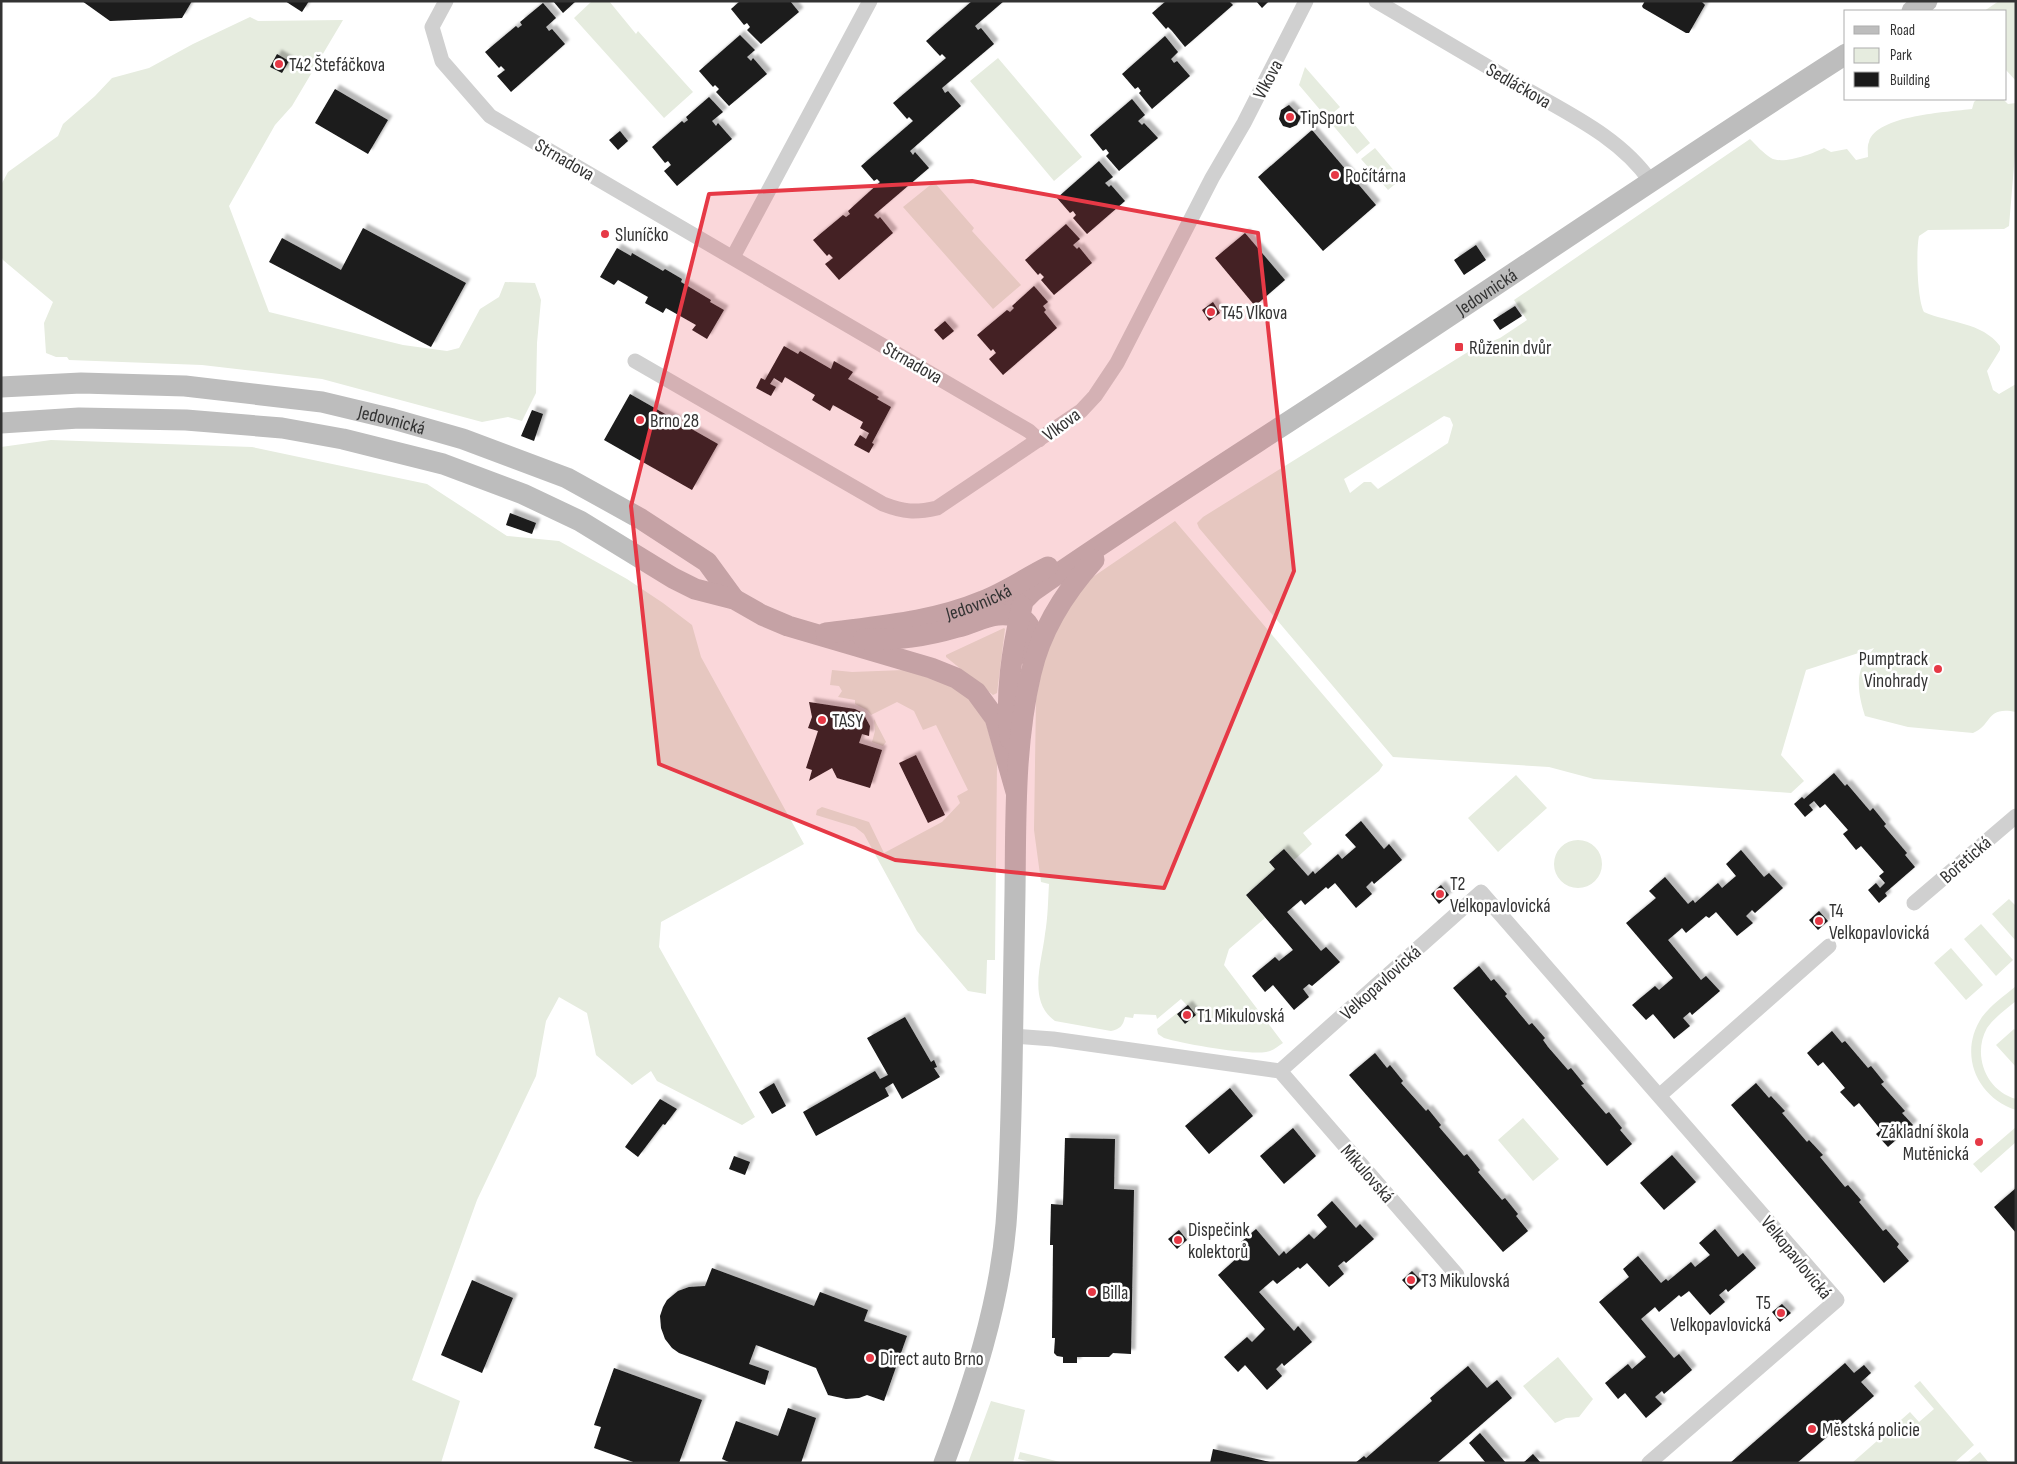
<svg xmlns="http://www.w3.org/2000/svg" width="2017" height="1464" font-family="'Sofia Sans Condensed',sans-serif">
  <defs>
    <filter id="shadow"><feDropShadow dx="4.5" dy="-4.5" stdDeviation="1" flood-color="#0004"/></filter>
  </defs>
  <rect width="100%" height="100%" fill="#fff"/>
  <path fill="#e6ecdf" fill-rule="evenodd" d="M592 1H609L636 34 638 31 693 92 664 118 574 18Z
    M1999 1H2016V81L2006 70V11H1984Z
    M250 17 258 21 343 20 292 106 275 125 229 206 269 312 403 345 447 351 459 348 480 309 499 297 505 282 535 283 541 300 537 343 536 393 522 421 508 417 482 422 322 379 202 365 69 360 67 357H56L46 353 44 323 53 302 3 260 1 256V185L8 172 58 136 63 124 95 96 112 78 149 68 193 44Z
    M998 58 1082 157 1054 181 970 81Z
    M1305 67 1340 107 1327 118 1299 85Z
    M1977 99H2003L2008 104 2016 103V142L2009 226 2004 229 1928 230 1919 236C1916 250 1917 299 1924 312 1949 323 1982 322 2000 346V350L1987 371 1993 390 1999 394 2016 384V712C1985 706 1993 725 1973 733L1908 727 1865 716C1859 697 1854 675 1867 657 1869 654 1872 651 1874 648L1806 670 1781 755 1804 781 1791 793 1594 779 1549 767 1393 757 1199 528 1197 523 1203 517 1471 350 1500 338 1527 320 1514 300 1750 139C1756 145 1763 153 1771 158 1782 165 1812 154 1824 148L1831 152 1847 149 1856 160 1868 157C1868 152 1867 146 1869 142 1876 115 1949 112 1972 109L1974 102ZM1444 416 1450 418 1453 425 1448 443 1378 489 1371 482H1364L1350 493 1344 479Z
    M1344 112 1370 143 1357 154 1331 123Z
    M1375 148 1401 179 1388 190 1361 159Z
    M934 182 974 228 972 231 1021 285 993 309 903 207Z
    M51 440 252 447 427 484 507 536 559 541 627 579 663 603 692 625 701 657 804 844 661 922 659 947 755 1117 742 1125 657 1081 651 1071 632 1085 596 1055 587 1013 559 997 546 1021 536 1076 477 1200 412 1380 460 1401 441 1463H1V447Z
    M1175 521 1383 765 1379 771 1303 833 1312 844 1294 860 1284 849 1269 862 1275 869 1246 895 1265 918 1229 949 1224 965 1283 1043C1277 1047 1273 1051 1266 1052 1246 1055 1184 1044 1164 1038L1158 1034 1157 1029 1177 1013 1185 1024 1196 1015 1181 999 1157 1019 1156 1015 1134 1014 1133 1018 1125 1017C1123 1026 1120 1029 1111 1031L1055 1021C1027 1001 1042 962 1045 934 1048 917 1048 900 1049 884L1041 882 1034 830 1036 699 1045 654 1059 617 1084 583Z
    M1004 628 1005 629 997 693 993 695 946 657V655Z
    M832 670 852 672 904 670 955 686 983 713 997 762 995 960H987L986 994 968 991 917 931 864 834 855 827 816 815 817 810 822 807 869 822 884 853 942 822 960 803 957 796 968 790 936 725 923 730 914 711 897 702 871 715 867 710 855 704V700L838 697 842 691 839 686 830 685Z
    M874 719 886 742 883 746 872 742 875 731Z
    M1516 775 1547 808 1498 852 1468 818Z
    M1554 864a24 24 0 1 1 48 0a24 24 0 1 1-48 0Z
    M2009 899 2016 906V941L1992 914Z
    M1981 924 2013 960 1996 976 1964 939Z
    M1951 948 1983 985 1966 1000 1934 963Z
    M2016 986V1001C2006 1009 1994 1018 1987 1028 1972 1055 1986 1091 2016 1099V1110C1976 1097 1958 1053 1982 1017 1991 1005 2004 996 2016 986Z
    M2014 1029 2016 1031V1067L1996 1045Z
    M1523 1118 1559 1159 1533 1181 1498 1140Z
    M2016 1127V1142L1981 1173 1973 1164Z
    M1558 1357 1593 1399 1579 1417 1566 1418 1555 1423 1523 1386Z
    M1920 1381 1974 1445 1954 1463H1852L1910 1412 1919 1422 1934 1409 1914 1386Z
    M991 1401 1025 1410 1013 1463H968Z
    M1020 1452 1064 1463H1036L1018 1459Z
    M1980 1452 1989 1463H1967Z"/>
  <path fill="#1a1a1a" filter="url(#shadow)" d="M82 1H192L182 18 110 21Z
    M285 1H309L302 12Z
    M553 1H576L563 13Z
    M740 1H790L799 12 761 44 747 30 750 27 747 23 744 25 731 9Z
    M972 1H1004L975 26 978 30 981 28 994 44 942 88 945 93 948 91 961 106 910 151 913 155 915 152 929 168 874 215 878 219 880 217 893 233 839 280 825 264 833 258 829 254 827 256 813 240 843 215 846 217 850 214 848 211 880 182 877 179 874 181 861 166 913 121 909 117 907 119 893 103 946 58 942 54 940 56 926 41Z
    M1166 1H1229L1233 5 1185 47 1172 31 1168 27 1166 29 1152 13Z
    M1256 1H1269L1262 8Z
    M1645 1H1701L1705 5 1689 33H1686L1643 8 1642 6Z
    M543 3 556 18 546 27 549 31 552 29 565 44 511 92 497 76 505 70 501 66 499 68 485 52 516 26 518 28 522 25 520 22Z
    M740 35 755 50 747 57 751 61 753 58 767 74 729 106 716 92 719 89 715 85 713 87 699 71Z
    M1165 36 1178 52 1171 59 1174 63 1177 61 1190 76 1152 109 1139 93 1141 91 1138 87 1135 89 1122 74Z
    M277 54 289 61 282 73 270 67Z
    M335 89 388 120 368 154 315 123Z
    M709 97 723 112 712 121 716 126 718 123 732 139 677 186 664 171 671 165 668 161 665 163 652 147 682 121 684 123 688 120 686 117Z
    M1132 99 1145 115 1138 121 1142 125 1144 123 1158 138 1119 171 1106 156 1109 153 1106 149 1103 151 1090 135Z
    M1289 105 1301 117 1297 125 1290 128 1283 126 1279 119 1281 110Z
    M1312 130 1376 205 1323 251 1258 177Z
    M620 131 628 141 618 150 609 140Z
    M1099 161 1113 177 1105 183 1109 187 1111 185 1125 201 1087 234 1073 218 1076 215 1073 211 1070 213 1057 198Z
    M1066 224 1080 239 1073 245 1077 249 1079 247 1092 263 1054 295 1041 280 1044 277 1040 273 1038 275 1025 260Z
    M363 228 466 283 431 347 269 262 282 238 341 270Z
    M1245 233 1285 280 1255 306 1215 258Z
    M1476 245 1486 260 1464 275 1454 260Z
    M617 248 631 256 632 253 663 271 665 269 682 279 681 282 711 300 710 302 724 310 707 339 692 330 696 325 666 308 663 313 645 303 648 297 618 280 614 285 600 277Z
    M1034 286 1048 302 1043 306 1046 310 1044 312 1057 328 1003 375 989 359 996 353 993 349 991 351 977 335 1007 310 1010 312 1014 308 1012 306Z
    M1213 302 1220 313 1209 321 1202 310Z
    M1515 306 1522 316 1500 330 1493 320Z
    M945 321 954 331 943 340 934 330Z
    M784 346 798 354 800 351 831 369 834 361 853 372 848 379 879 397 877 399 891 407 872 443 874 444 869 453 854 445 860 435 866 439 869 433 860 428 863 422 833 405 830 411 812 400 815 395 785 377 782 383 774 378 770 384 776 387 771 396 756 388 761 378 765 380Z
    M630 394 718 444 692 490 604 440Z
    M532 410 543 414 534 441 521 436Z
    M510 513 536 523 532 534 506 525Z
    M809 702 855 709 863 713 870 726 869 736 862 734 859 743 882 750 870 788 837 778 832 768 809 781 812 770 806 768 818 731 808 728 812 717Z
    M916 755 945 815 928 823 899 763Z
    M1834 773 1845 786 1847 784 1870 811 1873 808 1886 824 1884 826 1907 853 1905 855 1915 867 1885 893 1887 896 1879 903 1868 890 1876 883 1880 888 1885 883 1879 876 1884 872 1861 846 1856 850 1843 834 1848 830 1825 804 1820 808 1814 801 1809 805 1813 810 1805 817 1794 804 1802 797 1804 799Z
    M1361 821 1384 849 1389 844 1402 860 1374 884 1372 881 1366 887 1372 894 1356 908 1335 883 1328 889 1326 887 1305 905 1301 900 1287 912 1321 951 1326 947 1340 962 1312 986 1309 984 1303 989 1309 997 1294 1010 1273 985 1265 992 1252 976 1275 957 1279 961 1293 950 1246 895 1275 869 1269 862 1284 849 1308 876 1313 871 1315 874 1338 854 1342 859 1356 847 1345 835Z
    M1741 850 1764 877 1769 873 1783 888 1755 913 1752 910 1746 916 1753 923 1737 936 1716 912 1709 918 1706 916 1686 933 1682 928 1668 940 1701 980 1706 976 1720 991 1692 1015 1690 1012 1683 1018 1690 1026 1674 1039 1653 1014 1646 1020 1632 1005 1655 986 1659 990 1673 978 1626 923 1656 898 1649 891 1665 877 1688 904 1693 900 1695 903 1718 883 1722 888 1736 876 1726 864Z
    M1441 885 1449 895 1439 904 1431 894Z
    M1819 911 1828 921 1818 930 1809 920Z
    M1479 966 1491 981 1494 979 1507 994 1505 996 1529 1025 1532 1023 1545 1038 1543 1040 1548 1047 1568 1070 1571 1068 1584 1084 1581 1085 1606 1114 1609 1112 1622 1128 1620 1130 1632 1144 1607 1166 1453 988Z
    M1188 1005 1196 1015 1185 1024 1177 1014Z
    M905 1017 931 1062 934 1060 937 1067 934 1068 940 1077 902 1099 893 1083 885 1088 889 1096 816 1136 803 1112 875 1071 880 1079 888 1075 867 1038Z
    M1832 1031 1842 1043 1845 1041 1868 1068 1871 1066 1884 1082 1881 1084 1905 1111 1902 1113 1913 1125 1888 1147 1876 1134 1881 1130 1859 1103 1854 1107 1840 1092 1845 1088 1823 1062 1818 1066 1807 1053Z
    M1375 1053 1387 1068 1390 1065 1403 1081 1401 1083 1426 1111 1428 1109 1441 1125 1439 1127 1464 1156 1467 1154 1480 1170 1478 1172 1502 1200 1505 1198 1518 1214 1516 1216 1528 1231 1503 1252 1349 1075Z
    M774 1083 786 1106 772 1114 759 1092Z
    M1756 1083 1769 1098 1771 1096 1785 1111 1782 1113 1807 1142 1809 1140 1823 1155 1820 1157 1845 1187 1848 1185 1861 1200 1859 1202 1883 1231 1886 1229 1899 1244 1897 1247 1909 1261 1884 1283 1731 1105Z
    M1230 1088 1253 1116 1209 1154 1185 1126Z
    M660 1099 677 1109 665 1125 663 1124 638 1157 625 1147Z
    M1293 1128 1316 1156 1284 1184 1260 1156Z
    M1065 1138 1115 1139 1114 1189 1134 1190 1131 1354 1113 1353 1109 1357H1077V1363H1063V1357L1057 1356 1054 1353 1055 1338H1052L1053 1245H1050L1051 1204 1063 1205Z
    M1672 1155 1696 1182 1664 1210 1640 1183Z
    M734 1156 750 1162 745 1175 729 1169Z
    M2016 1188V1233L1994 1207Z
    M1332 1201 1356 1228 1360 1224 1374 1239 1346 1263 1344 1261 1338 1266 1344 1274 1329 1287 1307 1263 1300 1269 1298 1267 1277 1284 1273 1280 1259 1292 1294 1331 1298 1326 1312 1342 1284 1366 1282 1363 1276 1369 1282 1376 1267 1390 1245 1365 1238 1372 1224 1357 1247 1337 1252 1342 1265 1329 1218 1275 1247 1249 1241 1242 1256 1229 1279 1256 1284 1251 1286 1254 1309 1234 1314 1239 1327 1227 1317 1215Z
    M1715 1229 1738 1257 1743 1253 1756 1268 1728 1292 1726 1289 1719 1295 1725 1302 1710 1315 1689 1291 1681 1297 1679 1295 1659 1312 1655 1307 1641 1319 1674 1358 1679 1354 1692 1370 1664 1394 1662 1391 1655 1397 1662 1404 1646 1418 1625 1393 1618 1399 1605 1383 1628 1364 1632 1369 1646 1357 1599 1302 1629 1277 1623 1269 1638 1256 1661 1283 1666 1279 1668 1281 1691 1262 1695 1267 1710 1255 1699 1243Z
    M1179 1230 1187 1240 1177 1249 1168 1239Z
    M712 1268 814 1306 820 1292 868 1310 864 1321 907 1336 884 1401 867 1395 859 1398 846 1399 828 1395 816 1368 756 1345 749 1364 769 1371 765 1385 679 1353 672 1348 665 1339 661 1328 660 1316 663 1307 667 1300 678 1291 689 1287 705 1286Z
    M1412 1271 1421 1280 1411 1290 1402 1280Z
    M472 1280 513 1298 482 1373 441 1355Z
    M1782 1304 1791 1313 1780 1322 1772 1312Z
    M1845 1363 1854 1373 1864 1365 1871 1373 1861 1382 1874 1396 1797 1463H1730Z
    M1468 1366 1487 1388 1497 1380 1512 1398 1437 1463H1355L1364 1456 1366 1458 1432 1401 1430 1398Z
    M614 1368 702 1400 679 1463H636L594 1448 601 1427 594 1425Z
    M788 1408 816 1418 801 1463H731L722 1459 736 1421 778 1436Z
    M1480 1433 1506 1463H1486L1469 1443Z
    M1213 1449 1270 1462V1463H1210Z
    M1533 1454 1541 1463H1523Z"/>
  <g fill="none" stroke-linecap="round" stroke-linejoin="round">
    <path stroke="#d0d0d0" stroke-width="15" d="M446 1 432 27 442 61 490 116 1029 431 1039 440
      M1376 1C1426 30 1475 59 1524 88 1569 114 1621 138 1651 182
      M733 257 870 1
      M635 361 883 504C904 512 915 513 937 508L1081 411 1095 396 1117 363 1212 178 1244 123 1306 1
      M1914 903 2016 816
      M1012 1036 1053 1039 1280 1071 1481 892 1837 1300 1649 1463
      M1280 1071 1457 1275
      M1659 1096 1829 946"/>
    <g stroke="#bdbdbd" stroke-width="21">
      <path d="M1912 11 1927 1"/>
      <path id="s1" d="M1 387 81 383 185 386 322 402 393 419 463 439 567 478 641 519 707 562 734 599"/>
      <path d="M1 423 79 418 186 420 282 428 343 439 443 464 523 494 580 521 673 578 695 589 734 599 762 615 788 626 931 668 956 678 976 692 995 718 1016 792"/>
      <path id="s2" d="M999 614 1020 604 1033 591C1154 507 1278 430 1401 348 1549 250 1696 150 1846 54"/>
      <path id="s3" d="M826 633C879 626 933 622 983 601 1006 592 1026 578 1048 567"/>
      <path d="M864 639C899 640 924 637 958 627 971 624 985 616 998 615 1007 614 1021 616 1027 623 1035 633 1032 648 1032 660"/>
      <path d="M1010 739C1005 694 1012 650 1022 606"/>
      <path d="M944 1463C973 1385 999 1306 1006 1224 1010 1172 1011 1121 1012 1069 1013 1010 1014 951 1015 892 1016 819 1014 745 1031 673 1041 630 1065 592 1094 560"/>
    </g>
  </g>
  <path fill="#e63946" fill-opacity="0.2" stroke="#e63946" stroke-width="4" stroke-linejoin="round" d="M972 181 1258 233 1294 571 1164 888 895 860 659 764 631 506 709 194Z"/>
  <g fill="#e63946" stroke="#fff" stroke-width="2">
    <circle cx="279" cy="64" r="5"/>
    <circle cx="1290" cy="117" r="5"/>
    <circle cx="1335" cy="175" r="5"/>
    <circle cx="605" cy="234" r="5"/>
    <circle cx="1211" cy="312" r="5"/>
    <rect x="1454" y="342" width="10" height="10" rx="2.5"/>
    <circle cx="640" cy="420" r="5"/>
    <circle cx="1938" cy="669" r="5"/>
    <circle cx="822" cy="720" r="5"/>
    <circle cx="1440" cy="894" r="5"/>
    <circle cx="1819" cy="921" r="5"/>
    <circle cx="1187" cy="1015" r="5"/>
    <circle cx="1979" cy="1142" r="5"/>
    <circle cx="1178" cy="1240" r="5"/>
    <circle cx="1411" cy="1280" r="5"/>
    <circle cx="1092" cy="1292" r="5"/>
    <circle cx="1781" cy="1313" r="5"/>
    <circle cx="870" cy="1358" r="5"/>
    <circle cx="1812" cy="1429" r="5"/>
  </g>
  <g text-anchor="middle" stroke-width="5" stroke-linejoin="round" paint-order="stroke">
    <g font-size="19" fill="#333" stroke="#fff" text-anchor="start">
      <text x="289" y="71">T42 Štefáčkova</text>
      <text x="1300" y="124">TipSport</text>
      <text x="1345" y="182">Počítárna</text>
      <text x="615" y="241">Sluníčko</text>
      <text x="1221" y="319">T45 Vlkova</text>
      <text x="1469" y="354">Růženin dvůr</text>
      <text x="650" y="427">Brno 28</text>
      <text x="1928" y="665" text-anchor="end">Pumptrack<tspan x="1928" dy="22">Vinohrady</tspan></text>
      <text x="832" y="727">TASY</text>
      <text x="1450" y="890">T2<tspan x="1450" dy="22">Velkopavlovická</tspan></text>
      <text x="1829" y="917">T4<tspan x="1829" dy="22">Velkopavlovická</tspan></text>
      <text x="1197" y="1022">T1 Mikulovská</text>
      <text x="1969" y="1138" text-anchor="end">Základní škola<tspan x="1969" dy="22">Mutěnická</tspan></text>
      <text x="1188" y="1236">Dispečink<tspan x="1188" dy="22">kolektorů</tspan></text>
      <text x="1421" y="1287">T3 Mikulovská</text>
      <text x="1102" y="1299">Billa</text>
      <text x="1771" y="1309" text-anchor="end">T5<tspan x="1771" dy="22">Velkopavlovická</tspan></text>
      <text x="880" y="1365">Direct auto Brno</text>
      <text x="1822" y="1436">Městská policie</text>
    </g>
    <g font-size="19" fill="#333" stroke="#fff">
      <text transform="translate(1267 79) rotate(-62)" y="7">Vlkova</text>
      <text transform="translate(1519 85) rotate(30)" y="7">Sedláčkova</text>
      <text transform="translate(565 159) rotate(30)" y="7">Strnadova</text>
      <text dy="7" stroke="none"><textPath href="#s2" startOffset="585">Jedovnická</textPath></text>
      <text transform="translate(913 362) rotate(30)" y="7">Strnadova</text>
      <text dy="7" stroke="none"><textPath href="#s1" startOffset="394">Jedovnická</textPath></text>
      <text transform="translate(1061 424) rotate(-36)" y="7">Vlkova</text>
      <text dy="7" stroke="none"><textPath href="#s3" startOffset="156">Jedovnická</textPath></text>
      <text transform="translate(1965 859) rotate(-41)" y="7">Bořetická</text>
      <text transform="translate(1380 982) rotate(-42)" y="7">Velkopavlovická</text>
      <text transform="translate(1368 1173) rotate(49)" y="7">Mikulovská</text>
      <text transform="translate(1797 1257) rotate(51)" y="7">Velkopavlovická</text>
    </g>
  </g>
  <rect width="2017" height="1464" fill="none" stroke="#333333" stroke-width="5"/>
  <rect x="1844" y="10" width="162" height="90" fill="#ffffff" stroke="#adadad"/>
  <rect x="1854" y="26" width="25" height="8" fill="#bdbdbd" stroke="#adadad"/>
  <text x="1890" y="35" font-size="15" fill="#333333">Road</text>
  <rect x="1854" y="48" width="25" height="15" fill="#e6ecdf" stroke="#adadad"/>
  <text x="1890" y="60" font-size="15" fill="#333333">Park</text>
  <rect x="1854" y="72" width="25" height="15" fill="#1a1a1a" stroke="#adadad"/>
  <text x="1890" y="85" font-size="15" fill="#333333">Building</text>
</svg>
